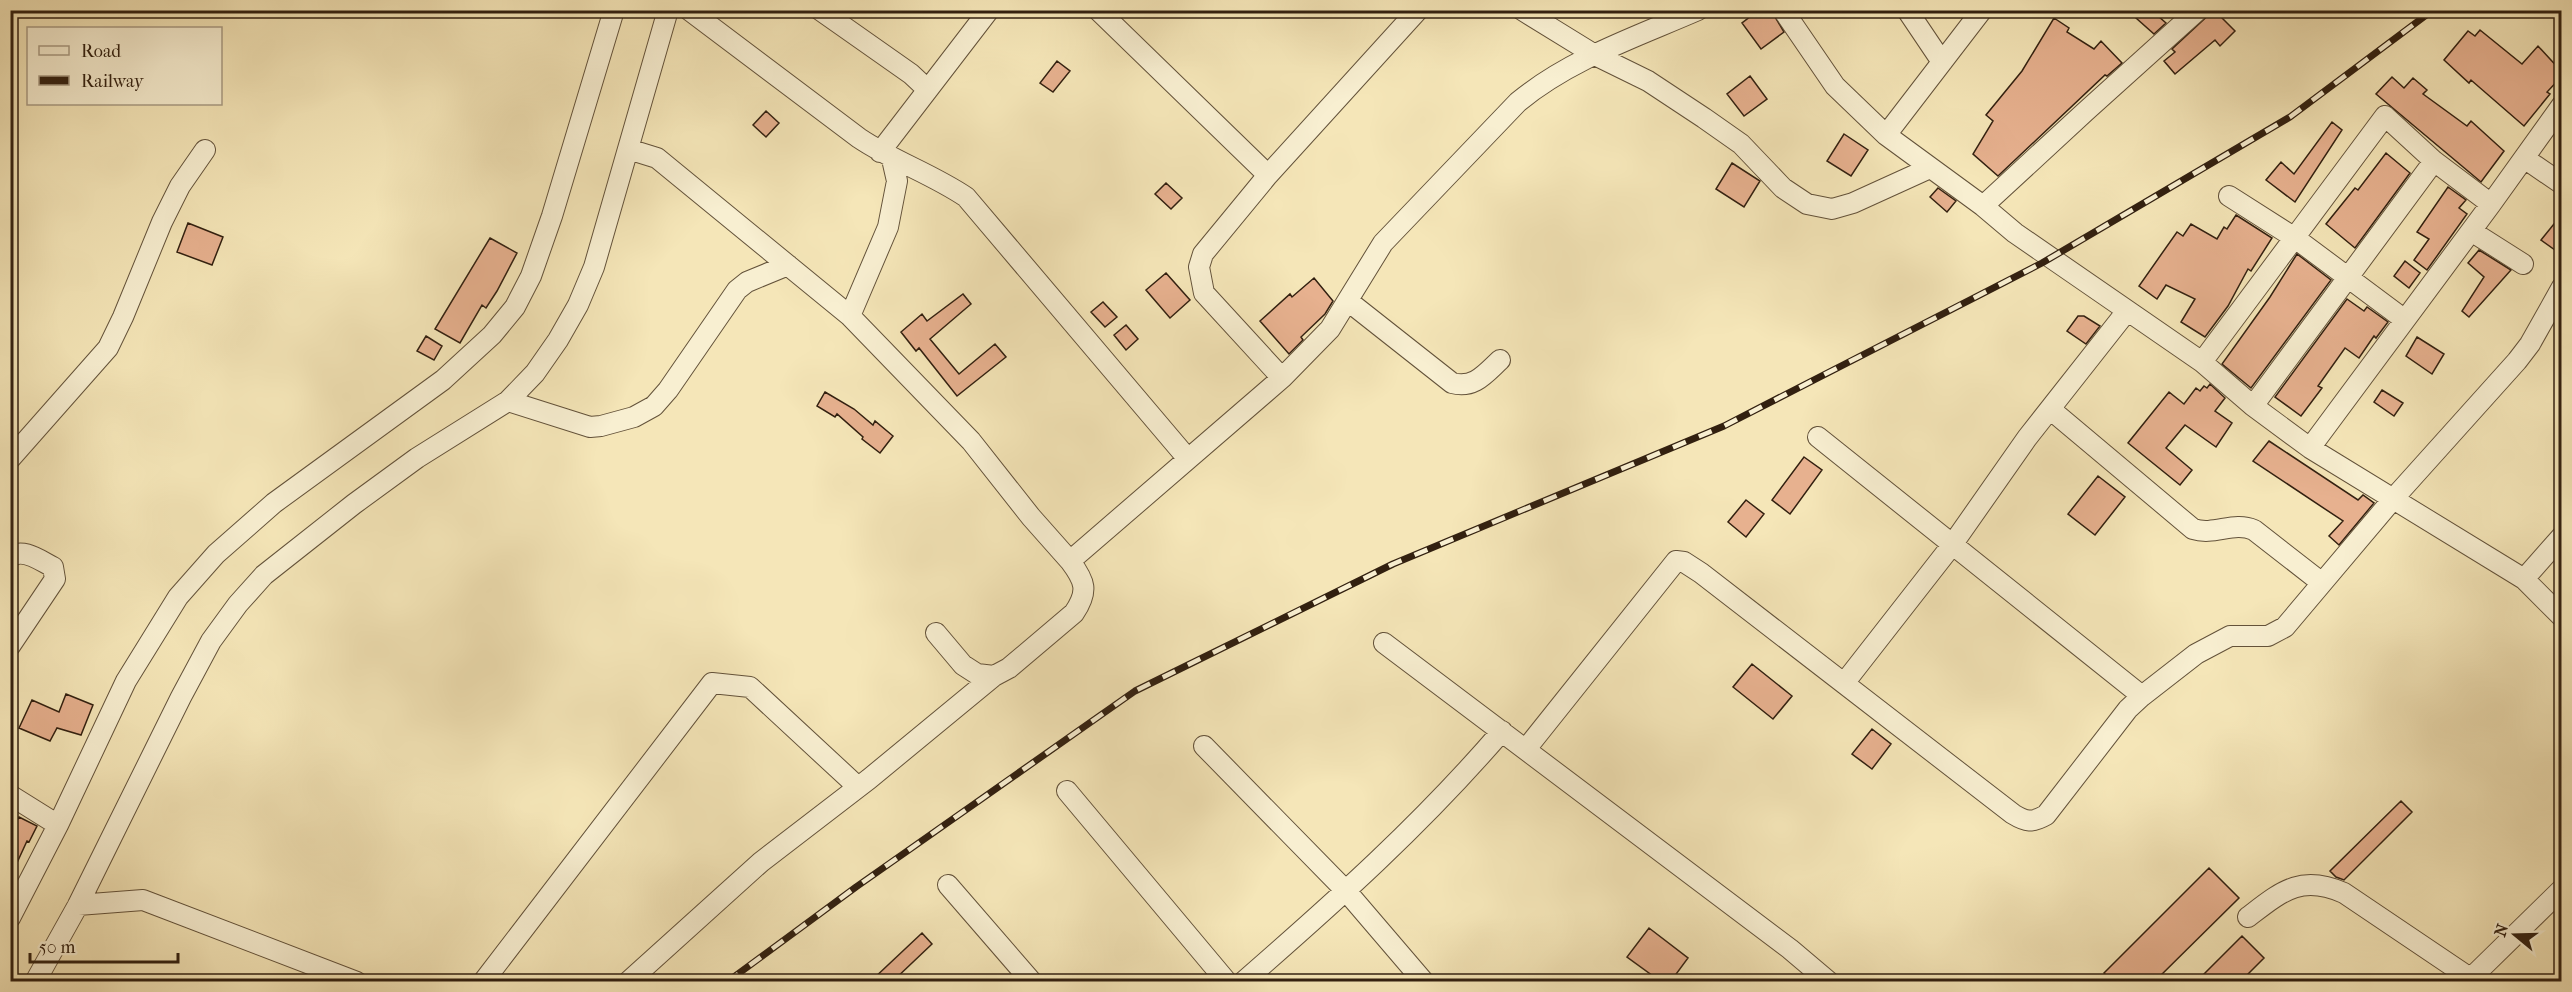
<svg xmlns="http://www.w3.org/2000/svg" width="2572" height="992" font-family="'IM FELL French Canon',serif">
  <rect width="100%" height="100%" fill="#f5e6b8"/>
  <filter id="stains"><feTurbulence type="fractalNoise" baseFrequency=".00333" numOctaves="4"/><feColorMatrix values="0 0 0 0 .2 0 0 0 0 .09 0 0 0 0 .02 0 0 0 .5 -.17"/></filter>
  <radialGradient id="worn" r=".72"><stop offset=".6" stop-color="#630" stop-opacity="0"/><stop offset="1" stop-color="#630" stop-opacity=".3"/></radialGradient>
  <path fill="#e7b18f" stroke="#322010" stroke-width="1.5" d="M1759 10H1771L1784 32 1761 49 1742 23Z
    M2127 10H2151L2166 23 2154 34Z
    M2214 10 2235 31 2220 46 2215 40 2175 74 2164 61 2175 52 2172 49Z
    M2054 18 2069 28 2067 32 2094 49 2101 41 2122 63 2107 76 2105 75 1998 176 1973 154 1993 121 1986 115 2022 71Z
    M2480 30 2522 64 2538 46 2562 72V76L2547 92 2550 94 2524 126 2471 80 2469 83 2444 60 2468 31 2475 36Z
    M1057 61 1070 71 1053 92 1040 83Z
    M1750 76 1767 99 1744 116 1727 94Z
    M2392 77 2404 88 2413 78 2427 90 2423 94 2467 126 2471 121 2504 151 2481 182 2376 94Z
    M766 111 779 123 766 137 753 125Z
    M2332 122 2342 130 2295 202 2266 180 2281 162 2294 174Z
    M1844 134 1868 150 1851 176 1827 161Z
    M2386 153 2410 173 2355 248 2326 224 2355 188 2358 190Z
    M1732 163 1760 181 1744 207 1716 189Z
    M1166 183 1182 198 1171 209 1155 194Z
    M2448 187 2466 200 2459 208 2467 214 2427 270 2414 260 2429 239 2417 232Z
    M1938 188 1956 201 1947 212 1930 197Z
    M2562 214V255L2541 240Z
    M2236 215 2272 238 2251 271 2248 269 2228 306 2205 337 2181 322 2195 299 2166 285 2157 299 2139 286 2177 232 2183 236 2191 224 2217 239 2224 227 2227 229Z
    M188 223 223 237 212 265 177 252Z
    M490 238 517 253 497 291 486 308 482 305 460 343 435 329Z
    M2479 250 2511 270 2469 317 2462 311 2484 277 2468 263Z
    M2297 254 2331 280 2251 388 2222 364 2270 297Z
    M2405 261 2420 273 2409 288 2394 276Z
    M1166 273 1190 300 1170 318 1146 290Z
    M1314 278 1333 301 1325 314 1301 337 1303 340 1289 354 1260 321 1290 294 1292 297Z
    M963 294 971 304 930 339 959 374 995 344 1006 357 957 396 919 348 916 351 901 332 922 314 927 321Z
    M2347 299 2364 311 2367 307 2388 322 2376 338 2374 336 2359 358 2345 348 2318 386 2322 388 2301 416 2275 397Z
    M1103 302 1117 317 1105 327 1091 312Z
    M2078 316H2084L2100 326 2086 344 2067 331Z
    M1126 325 1138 339 1126 350 1114 335Z
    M426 336 442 346 434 360 417 351Z
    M2417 337 2444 354 2432 374 2406 356Z
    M2210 384 2225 398 2215 411 2232 423 2216 447 2185 425 2166 448 2192 470 2180 485 2128 443 2169 392 2184 404 2196 388 2200 391 2204 386 2207 388Z
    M2382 390 2403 403 2394 416 2374 402Z
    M825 392 854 409 873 425 875 421 893 436 880 453 862 439 863 437 837 414 835 417 817 406Z
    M2269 441 2358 500 2363 495 2374 503 2339 545 2329 536 2343 521 2253 461Z
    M1804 457 1822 470 1790 514 1772 500Z
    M2098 476 2125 497 2095 535 2068 514Z
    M1746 500 1764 514 1746 537 1728 522Z
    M1752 664 1792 696 1773 719 1733 687Z
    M66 694 93 705 81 735 57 728 50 741 19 728 32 700 59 712Z
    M1872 729 1891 744 1872 769 1852 754Z
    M2401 801 2412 812 2344 880 2336 877 2330 871Z
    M19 817 37 826 29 842 27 841 10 878V833Z
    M2209 868 2239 898 2155 981H2112L2104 973Z
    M1649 928 1688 958 1671 981H1660L1627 957Z
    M922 933 932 944 893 981H871Z
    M2242 936 2264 958 2241 981H2197Z"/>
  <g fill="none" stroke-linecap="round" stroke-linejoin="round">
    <defs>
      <path id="minor" d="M689 10 859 138C893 161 932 174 966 197L1188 459
        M820 10 911 74 927 89
        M1098 10 1268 175
        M1522 10 1595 55 1648 81 1704 118 1741 144 1783 188 1807 204 1832 209 1853 203 1930 168
        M1783 10 1835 86 1886 135 1983 206 2015 233 2202 362 2253 406 2310 448 2524 579 2562 617
        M1907 10 1942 62
        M1886 135 1982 10
        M628 149 657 158 850 316 971 441 1031 517 1070 561 1282 378 1330 329 1383 243 1518 102C1570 59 1636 37 1698 10
        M880 152 989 10
        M2524 158 2562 184
        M2229 196 2295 238 2405 320
        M1983 206 2086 111 2198 10
        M2471 231 2523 264
        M1348 301 1452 383C1474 389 1485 374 1500 360
        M850 316 888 227 897 181 892 159
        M2202 362 2385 116 2434 161 2491 204
        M1282 378 1204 293 1199 267 1203 254 1268 175 1418 10
        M508 401 590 427 601 426 634 417 654 406 668 390 737 290 747 282 788 265
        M2253 406 2434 161
        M2050 409 2193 529C2215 536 2233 521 2254 530L2322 583
        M1818 437 2142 696
        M2310 448 2491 204 2562 105
        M10 459 108 348 123 317 162 222 180 186 205 150
        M10 558C21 546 41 561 53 567L55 579 10 646
        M2524 579 2562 536
        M936 633 963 665 977 674 994 676 1009 668 1074 613C1089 591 1085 581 1070 561
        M1384 643 1790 949 1829 982
        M1845 682 1952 545 2027 438 2127 311
        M1204 746 1347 892 1424 982
        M1526 749 1676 561 1684 562 1701 573 2013 814C2026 822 2032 823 2046 815L2128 709 2142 696 2196 654 2230 636H2268L2285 627 2393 499 2517 361 2530 344 2562 287
        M1067 791 1227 982
        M10 795 58 825
        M948 885 1032 982
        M78 905 143 900 357 982
        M2248 917C2282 891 2301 874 2344 893L2476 982
        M10 918 58 825 126 681 178 597 216 554 274 503 443 380 492 335 515 307 531 276 552 216 614 10
        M35 982 78 905 181 697 211 641 238 604 264 575 354 504 417 458 508 401 535 373 558 340 578 305 594 267 668 10
        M483 982 712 683 750 687 858 787
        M628 982 761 862 869 779 994 676
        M1243 982C1336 901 1422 824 1502 731
        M2467 982 2562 889"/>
    </defs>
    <use href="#minor" stroke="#63523a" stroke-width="22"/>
    <use href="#minor" stroke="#f8efd1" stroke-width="20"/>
    <defs>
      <path id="rail" d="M727 982 856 887 1135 691 1393 564 1724 426 2042 263 2290 117 2433 10"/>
    </defs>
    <use href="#rail" stroke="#322010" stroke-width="7"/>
    <use href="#rail" stroke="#f8efd1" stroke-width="4.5" stroke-dasharray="14" stroke-linecap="butt"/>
  </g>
  <rect width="2572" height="992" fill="none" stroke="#f5e6b8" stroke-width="36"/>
  <rect x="12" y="12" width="2548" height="968" fill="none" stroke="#322010" stroke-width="3"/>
  <rect x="18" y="18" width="2536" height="956" fill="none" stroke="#322010" stroke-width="1.5"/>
  <rect x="27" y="27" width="195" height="78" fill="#f8efd1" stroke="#a99c84" stroke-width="1.5"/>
  <rect x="39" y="46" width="30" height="9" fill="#f8efd1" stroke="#a99c84" stroke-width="1.5"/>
  <text x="81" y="57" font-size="18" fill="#322010">Road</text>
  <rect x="39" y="76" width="30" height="9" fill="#322010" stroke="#a99c84" stroke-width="1.5"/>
  <text x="81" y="87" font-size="18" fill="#322010">Railway</text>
  <g transform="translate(2515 935) rotate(289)" stroke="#f8efd1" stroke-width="4.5" paint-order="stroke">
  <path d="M0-4.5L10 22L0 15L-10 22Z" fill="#322010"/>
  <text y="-9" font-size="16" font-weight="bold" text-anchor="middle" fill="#322010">N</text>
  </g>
  <path d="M30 953v9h148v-9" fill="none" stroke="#322010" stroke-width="3"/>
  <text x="39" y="953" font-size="18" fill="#322010" stroke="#f8efd1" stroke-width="4.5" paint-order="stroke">50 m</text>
  <rect width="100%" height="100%" filter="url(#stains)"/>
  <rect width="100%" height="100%" fill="url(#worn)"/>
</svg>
